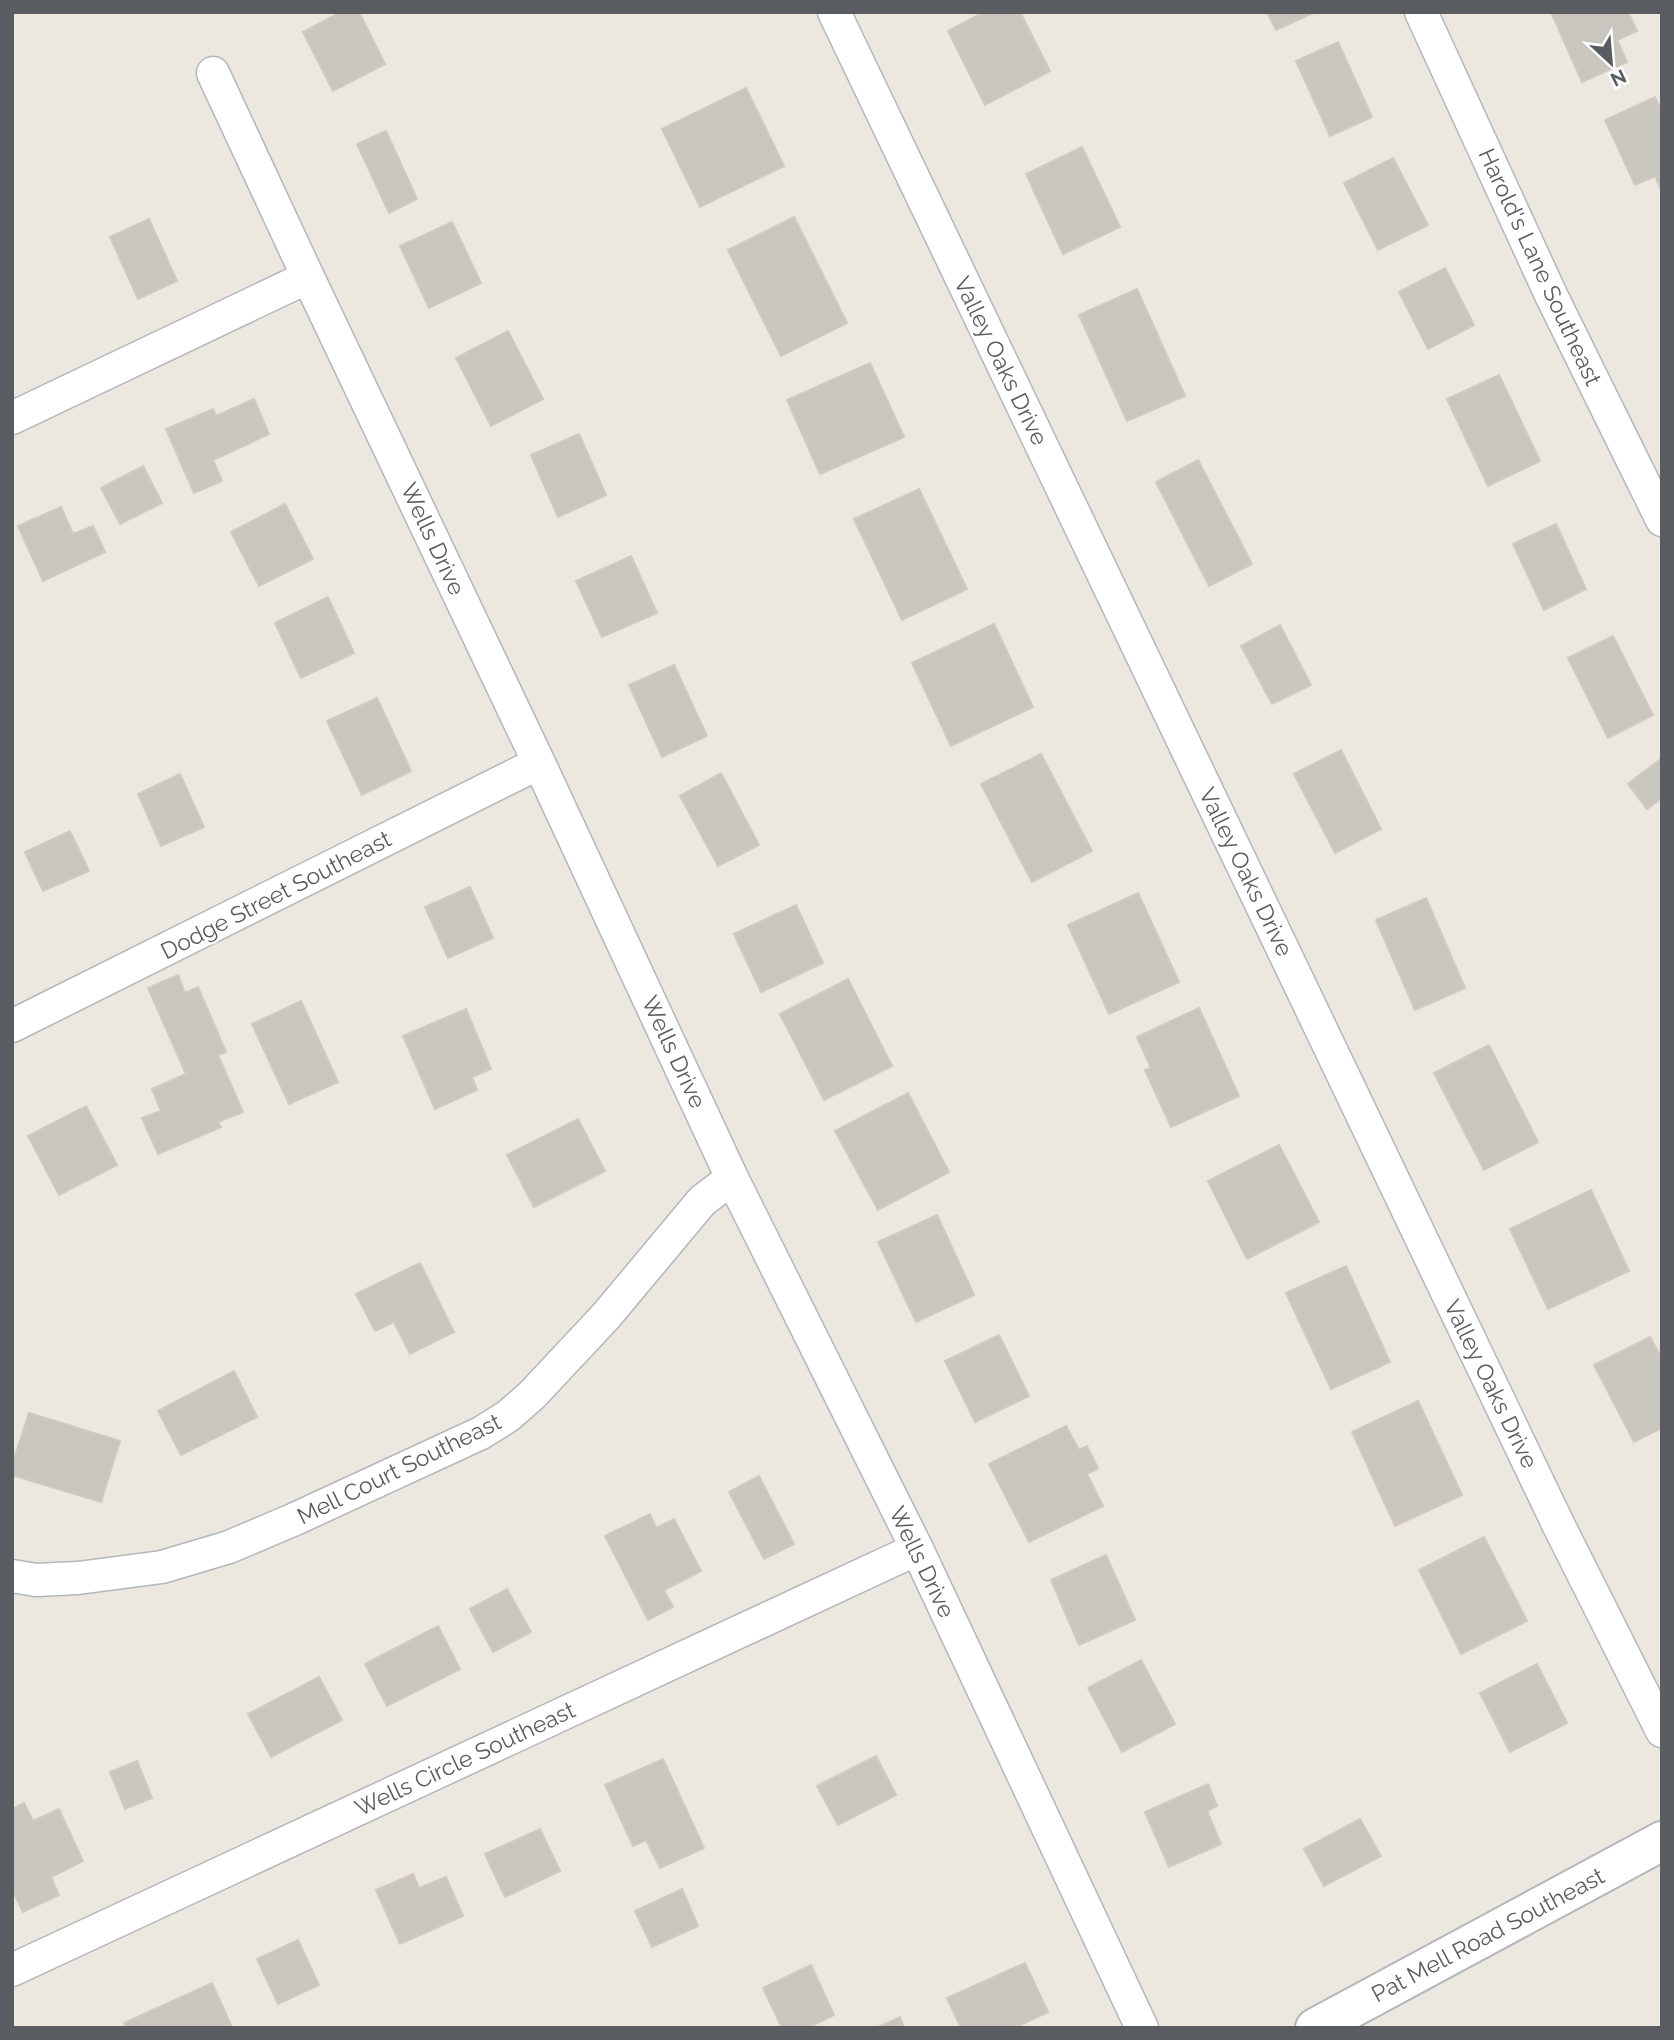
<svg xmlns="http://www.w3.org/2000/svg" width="1674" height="2040" font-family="Raleway,sans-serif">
  <rect width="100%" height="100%" fill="#ece8e0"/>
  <path fill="#c9c5bf" stroke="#d1c9be" stroke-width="2" d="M341 12H359L385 64 333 91 303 32Z
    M984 12H1020L1050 71 985 105 948 31Z
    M1267 12H1315L1276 30Z
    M1551 12H1628L1637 31 1617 40 1627 62 1582 82Z
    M1338 42 1372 117 1330 136 1296 61Z
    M746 88 784 166 700 207 662 129Z
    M1655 97 1662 112V191L1655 176 1635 185 1605 120Z
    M386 131 417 199 389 213 357 144Z
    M1082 147 1120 227 1063 254 1026 174Z
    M1393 158 1428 225 1378 250 1344 183Z
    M794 217 847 323 781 356 728 250Z
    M149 219 177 281 138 299 110 237Z
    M452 222 481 283 429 308 400 246Z
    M1445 268 1474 325 1428 349 1399 292Z
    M1137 289 1185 396 1127 421 1079 315Z
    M508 331 543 399 491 426 456 358Z
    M870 363 904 437 820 474 787 400Z
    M1499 375 1540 461 1488 486 1447 399Z
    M254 399 269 434 213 460 222 481 194 493 166 429 213 409 216 416Z
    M579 434 606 495 558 517 531 455Z
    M1198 460 1252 564 1209 586 1156 482Z
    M143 466 162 503 120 524 101 488Z
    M919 489 967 589 902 620 854 519Z
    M285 504 313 559 259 586 231 532Z
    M61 507 73 534 93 526 105 552 43 581 18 526Z
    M1556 524 1586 589 1544 610 1513 544Z
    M631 556 657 613 602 637 576 581Z
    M328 597 354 653 301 678 275 623Z
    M994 624 1033 707 951 746 912 663Z
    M1280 625 1311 685 1272 704 1241 646Z
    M1613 636 1653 715 1608 738 1568 658Z
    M674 665 707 736 662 757 629 685Z
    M377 698 411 771 362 795 327 721Z
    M1341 750 1381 829 1335 853 1294 774Z
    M1041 754 1092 851 1032 882 981 784Z
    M1662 758V798L1647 809 1628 784Z
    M721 773 759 845 718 866 680 796Z
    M180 774 204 827 161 846 138 794Z
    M70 831 89 871 43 891 25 852Z
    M470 887 493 938 448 958 425 907Z
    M1138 893 1179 982 1109 1014 1068 925Z
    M1426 898 1465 988 1415 1010 1376 920Z
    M796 905 823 963 761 992 734 934Z
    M178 975 185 993 198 987 226 1052 218 1055 243 1112 218 1122 221 1127 158 1154 142 1118 161 1111 152 1089 186 1074 148 988Z
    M848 979 892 1066 824 1100 780 1014Z
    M301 1001 338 1082 289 1104 252 1024Z
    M1199 1008 1239 1096 1171 1127 1145 1070 1151 1068 1137 1037Z
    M466 1009 491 1069 472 1077 477 1090 435 1109 403 1036Z
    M1489 1045 1538 1142 1484 1170 1434 1073Z
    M908 1093 949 1172 878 1210 835 1131Z
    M86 1106 117 1165 59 1195 28 1136Z
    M578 1119 605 1171 534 1207 507 1155Z
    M1279 1145 1319 1222 1247 1259 1208 1181Z
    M1591 1190 1629 1271 1548 1309 1510 1229Z
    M937 1215 974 1295 916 1322 878 1242Z
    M420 1263 454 1332 410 1354 394 1322 375 1331 356 1294Z
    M1346 1266 1390 1362 1331 1389 1286 1293Z
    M999 1335 1029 1396 975 1422 945 1361Z
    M1650 1337 1662 1359V1428L1634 1442 1594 1365Z
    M234 1371 257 1417 181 1455 158 1411Z
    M1418 1401 1462 1495 1395 1526 1352 1432Z
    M29 1413 120 1441 101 1502 12 1475V1465Z
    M1066 1426 1079 1450 1087 1446 1098 1468 1087 1474 1103 1506 1029 1542 989 1464Z
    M759 1476 794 1544 764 1559 729 1492Z
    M650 1514 656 1528 674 1519 701 1571 664 1590 673 1607 648 1620 605 1536Z
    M1484 1537 1527 1621 1461 1654 1419 1570Z
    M1106 1555 1135 1620 1079 1645 1051 1580Z
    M507 1589 531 1632 493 1652 470 1609Z
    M438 1626 460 1669 387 1706 365 1664Z
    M1141 1660 1175 1724 1122 1752 1088 1688Z
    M1537 1664 1567 1723 1510 1752 1480 1693Z
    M319 1677 342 1720 271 1757 248 1714Z
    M876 1756 896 1795 838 1825 817 1786Z
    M663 1759 704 1848 660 1868 646 1840 633 1846 605 1785Z
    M137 1761 152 1798 125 1809 110 1772Z
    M1208 1784 1217 1806 1207 1811 1221 1844 1169 1867 1145 1812Z
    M24 1803 33 1821 59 1809 83 1861 51 1877 59 1895 23 1912 12 1889V1809Z
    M1360 1819 1381 1856 1324 1886 1304 1849Z
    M540 1829 560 1871 505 1897 485 1854Z
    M413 1874 419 1888 446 1877 463 1916 400 1944 376 1890Z
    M682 1889 698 1926 652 1947 635 1911Z
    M298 1940 319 1985 278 2004 257 1959Z
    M1025 1963 1048 2012 1014 2028H961L947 1998Z
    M811 1965 834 2015 807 2028H782L763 1988Z
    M212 1983 231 2025 226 2028H126L124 2023Z
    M900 2017 904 2028H876Z"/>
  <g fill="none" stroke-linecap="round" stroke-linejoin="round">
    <defs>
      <path id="minor" d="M834 12 1558 1524 1662 1731
        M1421 12 1551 295 1662 520
        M213 73 308 277 539 763 732 1178 917 1549 1142 2028
        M12 418 308 277
        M12 1026 539 763
        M12 1576 36 1580 78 1578 162 1567 229 1547 295 1519 481 1433 508 1416 532 1395 606 1316 702 1201 732 1178
        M12 1970 917 1549"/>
      <path id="tertiary" d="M1315 2028 1662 1841"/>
    </defs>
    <use href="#minor" stroke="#b3b7bb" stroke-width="35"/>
    <use href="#tertiary" stroke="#b3b7bb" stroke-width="42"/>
    <use href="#minor" stroke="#fff" stroke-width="32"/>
    <use href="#tertiary" stroke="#fff" stroke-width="38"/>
  </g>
  <g text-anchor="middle" stroke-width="5" stroke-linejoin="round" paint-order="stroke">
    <g font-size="23" fill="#595d61" stroke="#fff">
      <text transform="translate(1540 267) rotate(65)" y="8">Harold's Lane Southeast</text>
      <text transform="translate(1001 361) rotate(64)" y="8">Valley Oaks Drive</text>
      <text transform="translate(433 539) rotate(65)" y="8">Wells Drive</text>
      <text transform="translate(1246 872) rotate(64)" y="8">Valley Oaks Drive</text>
      <text transform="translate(276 895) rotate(-27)" y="8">Dodge Street Southeast</text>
      <text transform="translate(674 1052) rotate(65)" y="8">Wells Drive</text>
      <text transform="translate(1491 1384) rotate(64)" y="8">Valley Oaks Drive</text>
      <text transform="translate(399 1469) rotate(-26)" y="8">Mell Court Southeast</text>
      <text transform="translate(922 1562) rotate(64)" y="8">Wells Drive</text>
      <text transform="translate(465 1759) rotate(-25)" y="8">Wells Circle Southeast</text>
      <text transform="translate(1488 1935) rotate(-28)" y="8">Pat Mell Road Southeast</text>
    </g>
  </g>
  <rect width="1674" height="2040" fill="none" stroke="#595d61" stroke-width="28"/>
  <g transform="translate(1611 63) rotate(154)" stroke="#ffffff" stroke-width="5" paint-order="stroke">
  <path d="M0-5L12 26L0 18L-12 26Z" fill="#595d61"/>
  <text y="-10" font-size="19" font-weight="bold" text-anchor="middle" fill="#595d61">N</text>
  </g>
</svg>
